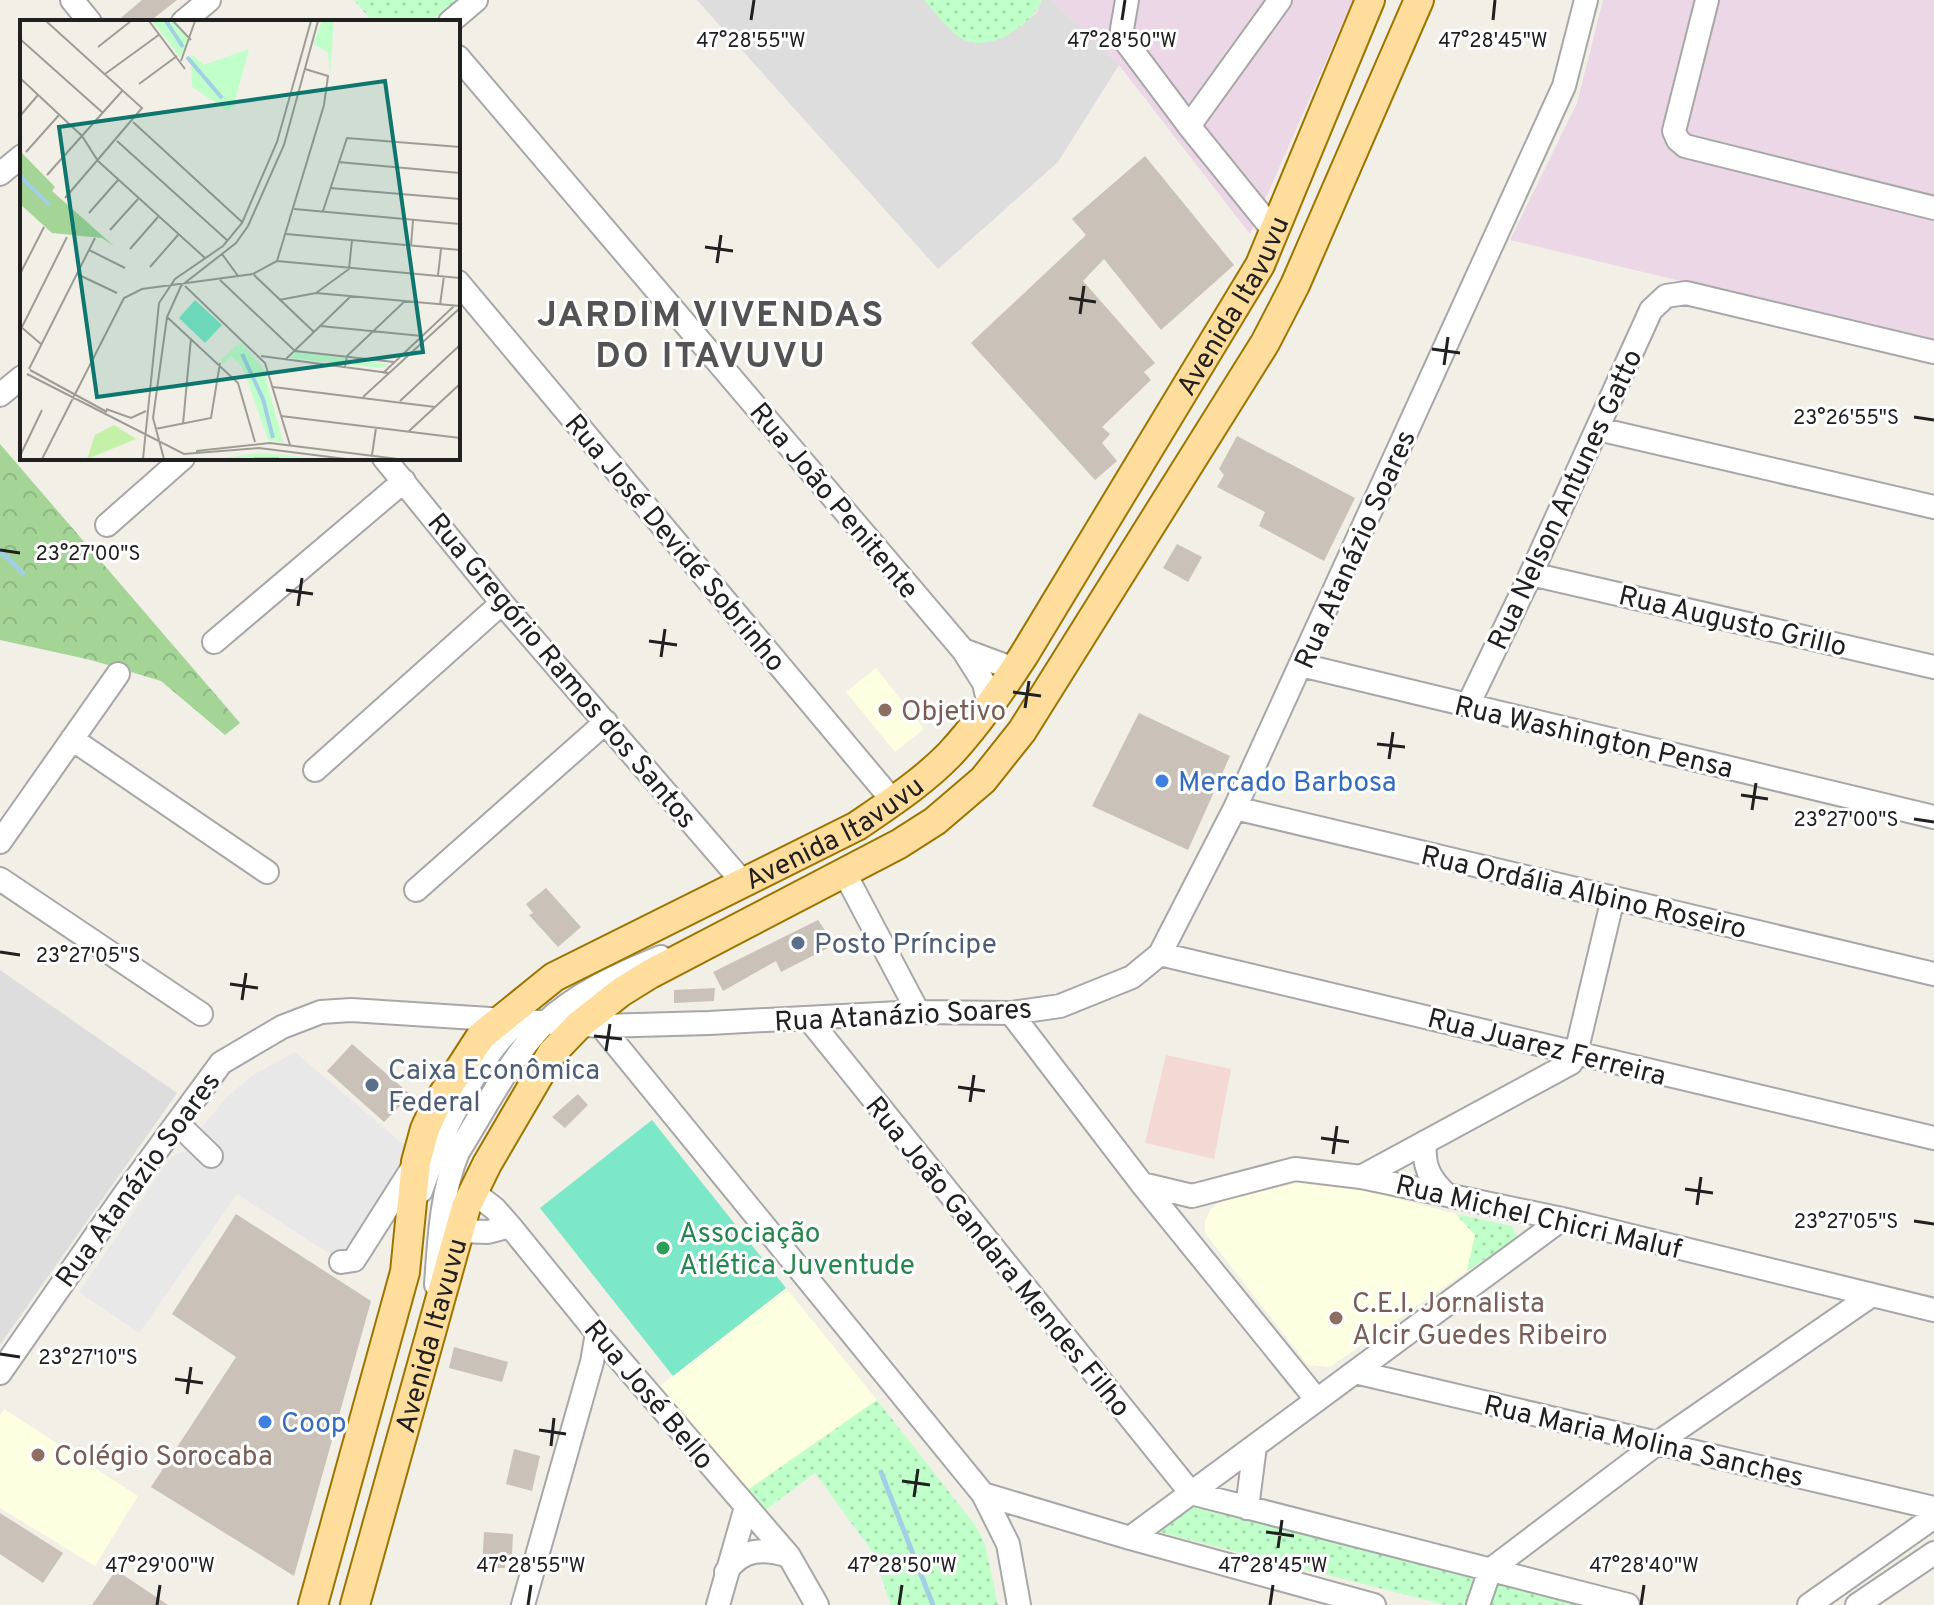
<svg xmlns="http://www.w3.org/2000/svg" width="1934" height="1605" font-family="Overpass,sans-serif">
  <defs>
    <pattern id="forest-crowns" width="20" height="18" patternUnits="userSpaceOnUse" patternTransform="scale(2)"><rect width="20" height="18" fill="#a4d597"/><path d="M2 6a3 3 0 1 1 6 0M12 15a3 3 0 1 1 6 0" fill="none" stroke="#8db782"/></pattern>
    <pattern id="park-dots" width="8" height="8" patternUnits="userSpaceOnUse" patternTransform="scale(2)"><rect width="8" height="8" fill="#c0ffca"/><path d="M2 2h.1M6 6h.1" fill="none" stroke="#a5daad" stroke-width="1.8" stroke-linecap="round"/></pattern>
  </defs>
  <rect width="100%" height="100%" fill="#f2efe6"/>
  <path fill="#dedddd" d="M697 0H924L958 36 970 42 996 40 1021 26 1036 13 1042 0H1052L1119 65 1058 162 938 269Z
    M0 970 177 1093 0 1345Z"/>
  <path fill="#f4d8d4" d="M1166 1055 1231 1069 1214 1159 1145 1143Z"/>
  <path fill="#ebd7e6" d="M1052 0H1353L1250 234 1119 65Z
    M1603 0H1934V342L1510 240 1577 103Z"/>
  <path fill="#fdffe1" d="M876 668 924 729 895 752 846 692Z
    M1305 1181 1356 1188 1456 1214 1475 1235 1467 1271 1330 1367 1308 1365 1205 1233V1221L1211 1209 1222 1201Z
    M786 1288 877 1400 746 1491 657 1388Z
    M4 1409 138 1496 95 1566 0 1508V1415Z"/>
  <path fill="url(#forest-crowns)" d="M0 444 240 723 225 735 161 681 91 660 0 640Z"/>
  <path fill="url(#park-dots)" d="M354 0H457L430 22H373Z
    M924 0H1042C1031 26 987 56 959 37 946 28 935 12 924 0Z
    M1456 1214 1512 1226 1518 1238 1467 1271 1475 1235Z
    M877 1400 975 1525 985 1544 998 1605H891L872 1551 815 1473 763 1512 746 1491Z
    M1195 1503 1600 1605H1446L1159 1532Z"/>
  <path fill="#7de8c7" d="M652 1120 786 1288 673 1376 540 1208Z"/>
  <path fill="#e8e8e8" d="M295 1052 404 1145 407 1151 405 1160 347 1265 237 1194 139 1333 79 1292 168 1161 176 1154 187 1151 203 1159 196 1134 227 1097 253 1075Z"/>
  <g fill="none" stroke-linecap="round" stroke-linejoin="round">
    <path stroke="#a2cfe3" stroke-width="5" d="M0 551 23 573
      M881 1472 933 1605"/>
  </g>
  <path fill="#cac1b8" d="M142 0H177L149 22H116Z
    M1145 156 1234 265 1161 330 1104 259 1083 281 1155 363 1144 372 1151 380 1102 427 1110 434 1102 443 1117 461 1095 480 971 343 1086 235 1072 219Z
    M1237 436 1355 498 1324 561 1259 526 1265 512 1217 487 1224 475 1219 469Z
    M1177 544 1202 557 1188 582 1163 568Z
    M1139 713 1230 756 1188 850 1092 806Z
    M546 888 581 927 558 947 529 915 533 913 526 904Z
    M818 920 828 935 822 938 828 948 781 972 776 961 723 991 713 972Z
    M715 988 714 1001 674 1003V990Z
    M352 1044 411 1095 384 1122 327 1071Z
    M578 1094 588 1105 565 1128 552 1117Z
    M236 1214 371 1301 294 1576 151 1487 236 1357 172 1314Z
    M454 1347 508 1362 502 1382 449 1368Z
    M514 1449 540 1456 532 1491 506 1484Z
    M0 1513 63 1553 43 1583 0 1554Z
    M484 1532 513 1534 512 1555H505V1568H482Z
    M116 1570 168 1605H92Z"/>
  <g fill="none" stroke-linecap="round" stroke-linejoin="round">
    <defs>
      <path id="minor" d="M72 0 90 22
        M1127 0 1122 29 1123 38 1189 126 1274 231
        M1707 0 1674 131 1678 140 1685 146 1934 208
        M183 22 209 0
        M450 22 476 0
        M458 57 963 650 984 683 989 705
        M1189 126 1280 0
        M0 174 22 156
        M458 282 893 801
        M0 395 22 377
        M1598 429 1934 507
        M384 458 502 603 742 881
        M107 525 183 458
        M1531 574 1934 667
        M214 642 404 481
        M963 650 1014 669
        M1301 665 1934 817
        M1468 705 1531 574 1651 310 1666 296 1686 293 1934 352
        M72 739 267 872
        M315 770 502 603
        M1235 808 1934 974
        M0 842 118 674
        M844 872 918 1012
        M0 879 201 1014
        M416 890 606 722
        M1160 954 1934 1138
        M1011 1013 1142 1184 1317 1400
        M808 1018 1191 1493 1628 1605
        M601 1026 983 1494 1008 1544 1019 1605
        M177 1123 211 1156
        M1425 1142C1423 1165 1429 1179 1446 1194
        M1361 1177 1571 1063 1576 1053 1613 898
        M1142 1184 1192 1196 1295 1169 1361 1177 1562 1219 1934 1310
        M421 1191C438 1140 478 1055 518 1022
        M472 1191 495 1209 510 1226 597 1333 789 1556 817 1605
        M458 1231 488 1232 510 1226
        M341 1262 354 1260 415 1164
        M436 1285C439 1241 441 1193 458 1152 484 1111 510 1058 544 1024 575 994 621 973 661 957
        M1355 1372 1934 1508
        M0 1373 124 1195 221 1063 282 1027 321 1012 351 1010 601 1026 709 1023 918 1012 1011 1013 1060 1006 1132 977 1160 954 1235 808 1564 86 1586 0
        M983 1494 1130 1538 1374 1605
        M1247 1508 1255 1446
        M1130 1538 1562 1219
        M726 1572C742 1548 764 1548 789 1556
        M523 1605 592 1362 597 1333
        M718 1605 746 1507
        M1478 1605 1490 1570 1659 1442 1872 1295
        M1809 1605 1934 1517
        M1857 1605 1934 1553"/>
      <g id="major">
        <path id="s1" d="M313 1605 405 1272 416 1162 425 1129 435 1107 481 1036 554 977 857 826C889 804 923 782 950 754 978 724 1002 689 1024 655L1260 265 1370 0"/>
        <path id="s2" d="M355 1605 466 1207 487 1164 552 1053 579 1025 621 992 650 974 899 844 935 821 983 780 1022 731 1265 343 1295 285 1419 0"/>
      </g>
    </defs>
    <use href="#minor" stroke="#a7a7a7" stroke-width="26"/>
    <use href="#major" stroke="#9c7500" stroke-width="32"/>
    <use href="#minor" stroke="#fff" stroke-width="22"/>
    <use href="#major" stroke="#ffdd9d" stroke-width="28"/>
  </g>
  <path fill="none" stroke="#202020" stroke-width="3" d="M751 20 754 0M1122 20 1125 0M1493 20 1495 0M705 247 733 251M717 263 721 235M1069 298 1096 302M1080 314 1084 286M1432 349 1460 353M1444 365 1448 337M1914 417 1934 420M0 550 20 553M286 590 313 594M298 606 302 578M649 641 677 645M661 657 665 629M1013 692 1041 696M1025 708 1029 681M1377 744 1405 747M1389 759 1393 732M1741 795 1768 799M1752 810 1756 783M1914 819 1934 822M0 952 20 955M230 984 258 988M242 1000 246 973M594 1036 622 1039M606 1051 610 1024M958 1087 985 1091M970 1102 974 1075M1321 1138 1349 1142M1333 1154 1337 1126M1685 1189 1713 1193M1697 1205 1701 1177M1914 1221 1934 1224M0 1354 20 1357M175 1379 203 1383M187 1394 191 1367M539 1430 566 1434M551 1446 554 1418M902 1481 930 1485M914 1497 918 1469M1266 1532 1294 1536M1278 1548 1282 1520M157 1605 160 1585M528 1605 531 1585M899 1605 902 1585M1270 1605 1273 1585M1641 1605 1644 1585"/>
  <g fill="#8d6e63" stroke="#fff" stroke-width="3">
    <circle cx="885" cy="710" r="8"/>
    <circle cx="1336" cy="1318" r="8"/>
    <circle cx="38" cy="1455" r="8"/>
  </g>
  <g fill="#3f7fe0" stroke="#fff" stroke-width="3">
    <circle cx="1162" cy="781" r="8"/>
    <circle cx="265" cy="1422" r="8"/>
  </g>
  <g fill="#5c6f8a" stroke="#fff" stroke-width="3">
    <circle cx="798" cy="943" r="8"/>
    <circle cx="372" cy="1085" r="8"/>
  </g>
  <circle fill="#2e9e5b" stroke="#fff" stroke-width="3" cx="663" cy="1248" r="8"/>
  <g text-anchor="middle" stroke-width="6" stroke-linejoin="round" paint-order="stroke">
    <g font-size="28" fill="#202020" stroke="#fff">
      <text dy="10" stroke="none"><textPath href="#s1" startOffset="1680">Avenida Itavuvu</textPath></text>
      <text transform="translate(1564 499) rotate(-65)" y="10">Rua Nelson Antunes Gatto</text>
      <text transform="translate(835 500) rotate(50)" y="10">Rua João Penitente</text>
      <text transform="translate(676 542) rotate(50)" y="10">Rua José Devidé Sobrinho</text>
      <text transform="translate(1354 549) rotate(-66)" y="10">Rua Atanázio Soares</text>
      <text transform="translate(1733 620) rotate(13)" y="10">Rua Augusto Grillo</text>
      <text transform="translate(563 670) rotate(50)" y="10">Rua Gregório Ramos dos Santos</text>
      <text transform="translate(1594 736) rotate(13)" y="10">Rua Washington Pensa</text>
      <text dy="10" stroke="none"><textPath href="#s1" startOffset="1008">Avenida Itavuvu</textPath></text>
      <text transform="translate(1584 891) rotate(13)" y="10">Rua Ordália Albino Roseiro</text>
      <text transform="translate(903 1014) rotate(-3)" y="10">Rua Atanázio Soares</text>
      <text transform="translate(1547 1046) rotate(14)" y="10">Rua Juarez Ferreira</text>
      <text transform="translate(137 1179) rotate(-54)" y="10">Rua Atanázio Soares</text>
      <text transform="translate(1539 1216) rotate(13)" y="10">Rua Michel Chicri Maluf</text>
      <text transform="translate(999 1256) rotate(51)" y="10">Rua João Gandara Mendes Filho</text>
      <text dy="10" stroke="none"><textPath href="#s2" startOffset="280">Avenida Itavuvu</textPath></text>
      <text transform="translate(650 1394) rotate(50)" y="10">Rua José Bello</text>
      <text transform="translate(1644 1440) rotate(13)" y="10">Rua Maria Molina Sanches</text>
    </g>
    <g font-size="28" fill="#785e54" stroke="#fff" text-anchor="start">
      <text x="901" y="720">Objetivo</text>
      <text x="1352" y="1312">C.E.I. Jornalista<tspan x="1352" dy="32">Alcir Guedes Ribeiro</tspan></text>
      <text x="54" y="1465">Colégio Sorocaba</text>
    </g>
    <g font-size="28" fill="#366cbe" stroke="#fff" text-anchor="start">
      <text x="1178" y="791">Mercado Barbosa</text>
      <text x="281" y="1432">Coop</text>
    </g>
    <g font-size="28" fill="#4e5e75" stroke="#fff" text-anchor="start">
      <text x="814" y="953">Posto Príncipe</text>
      <text x="388" y="1079">Caixa Econômica<tspan x="388" dy="32">Federal</tspan></text>
    </g>
    <g font-size="28" fill="#27864d" stroke="#fff" text-anchor="start">
      <text x="679" y="1242">Associação<tspan x="679" dy="32">Atlética Juventude</tspan></text>
    </g>
    <g font-size="36" font-weight="bold" letter-spacing="2" fill="#535353" stroke="#fff">
      <text x="711" y="326">JARDIM VIVENDAS<tspan x="711" dy="41">DO ITAVUVU</tspan></text>
    </g>
  </g>
  <g transform="translate(20 20)">
    <rect width="440" height="440" fill="#f2efe6"/>
    <path d="M94 405 116 419 67 439 75 415Z" fill="#c5f0a7"/>
    <path d="M0 131 35 167 32 171 94 226 82 218 32 213 0 184Z" fill="#a4d597"/>
    <path d="M132 1H152L169 20 160 37ZM302 1H314L310 55 308 32 293 24ZM229 29 214 85 208 91 172 67 171 34 184 45ZM220 322 243 348 263 422 248 420 223 348 211 336 203 344 200 341ZM276 332 368 344 363 348 271 338ZM240 433 285 437 197 439Z" fill="#c0ffca"/>
    <path d="M175 280 202 305 185 323 159 298Z" fill="#7de8c7"/>
    <path fill="none" stroke="#a2cfe3" stroke-width="4" d="M146 1 163 27M167 37 202 78M0 156 30 185M222 334 243 379 253 418M234 439H259"/>
    <path fill="none" stroke="#9e9c97" stroke-width="2" d="M26 1 122 88 45 178M129 1 165 49M153 1 171 20M0 19 83 93M78 27 111 1M161 41 175 1M85 54 140 14M0 58 62 116 78 141 185 238M119 64 157 36M0 96 18 75M113 102 222 202M97 121 208 221M6 132 39 95M318 142 440 153M27 155 103 70M310 168 440 179M274 189 440 204M303 191 327 118 440 127M69 193 98 160M90 210 118 179M266 214 440 230M391 226 393 200M110 229 138 197M69 230 105 248M202 234 218 256M257 241 440 258M130 247 158 215M0 254 24 207M57 254 97 273M234 255 294 312M418 255 421 229M200 260 275 331 374 342M165 266 245 343 270 425M296 273 329 249 332 220M259 280 296 273 440 286M420 285 424 256M147 297 218 363 235 422M0 306 21 324M300 306 402 316M2 307 47 217M241 336 369 353M266 339 331 276M325 347 327 336 385 281M9 349 75 218M10 350 87 392M363 353 434 286M7 354 164 434 239 428 326 439M253 367 415 387M343 377 440 288M380 381 440 325M86 389 111 398 126 391M261 396 440 418M163 404 171 318M135 409 191 398 200 343M389 411 440 364M176 431 250 423 378 439M352 435 356 408M0 436 22 390M22 439 104 278 122 269 233 254 257 241 304 85 308 56 285 49M123 439 139 283 155 259 203 226 222 203 257 122 291 1M144 439 133 398 147 297 161 266 216 223 228 206 264 125 298 1"/>
    <path fill="#0f766e" fill-opacity="0.15" stroke="#0f766e" stroke-width="4" d="M365 61 403 332 77 377 39 107Z"/>
    <rect width="440" height="440" fill="none" stroke="#202020" stroke-width="4"/>
  </g>
  <g font-size="20" text-anchor="middle" fill="#202020" stroke="#fff" stroke-width="6" stroke-linejoin="round" paint-order="stroke">
    <text x="751" y="47">47°28'55"W</text>
    <text x="1122" y="47">47°28'50"W</text>
    <text x="1493" y="47">47°28'45"W</text>
    <text x="1846" y="424">23°26'55"S</text>
    <text x="88" y="560">23°27'00"S</text>
    <text x="1846" y="826">23°27'00"S</text>
    <text x="88" y="962">23°27'05"S</text>
    <text x="1846" y="1228">23°27'05"S</text>
    <text x="88" y="1364">23°27'10"S</text>
    <text x="160" y="1572">47°29'00"W</text>
    <text x="531" y="1572">47°28'55"W</text>
    <text x="902" y="1572">47°28'50"W</text>
    <text x="1273" y="1572">47°28'45"W</text>
    <text x="1644" y="1572">47°28'40"W</text>
  </g>
</svg>
